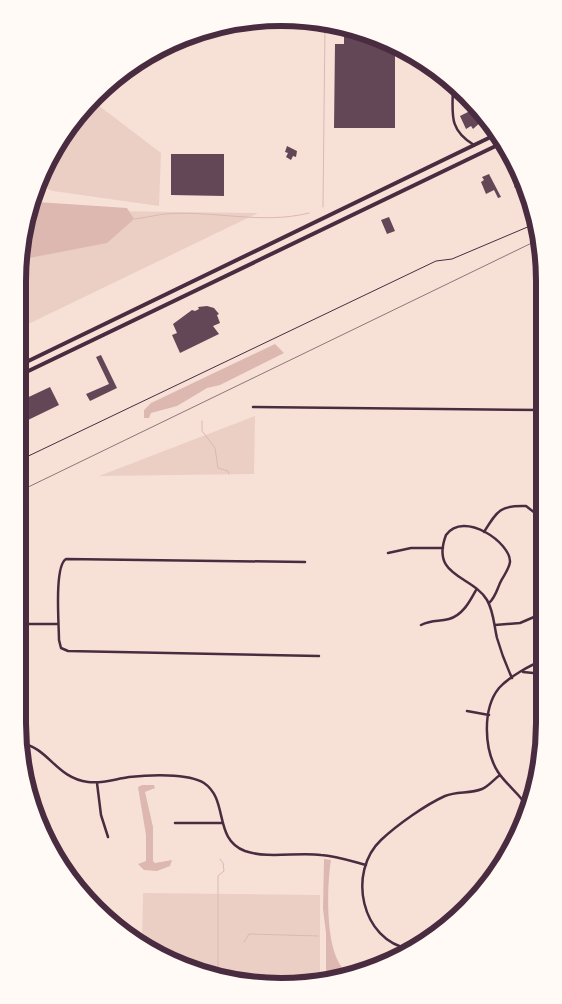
<svg xmlns="http://www.w3.org/2000/svg" width="562" height="1004" font-family="'Golos Text',sans-serif">
  <rect width="100%" height="100%" fill="#f7e1d7"/>
  <path fill="#ebcfc5" d="M94 102 161 153 159 206 53 191 37 185 53 149Z
    M29 210 258 213 18 329V264Z
    M255 416 254 474 99 476Z
    M143 893 320 895V981L298 986 213 977 142 946Z"/>
  <path fill="#dcb8b0" d="M37 202 127 208 134 219 107 243 19 260 30 205Z
    M275 344 284 353 220 385 207 388 177 406 151 413 149 418H144V410L151 403Z
    M142 785H154L155 788 145 792 153 827V861L155 863 172 860 170 866 157 871 144 870 138 864 146 861V835L138 787Z
    M324 859 331 860C327 883 323 964 351 974L326 980V933L323 909Z"/>
  <g fill="none" stroke-linecap="round" stroke-linejoin="round">
    <path stroke="#dcb8b0" stroke-width="1" d="M323 207 325 23
      M134 219C145 218 155 215 165 214 214 210 262 225 309 213
      M202 421V431L215 448 218 468 228 471 229 474
      M244 942 249 934 318 936
      M218 978V876L224 871 223 863 220 859"/>
  </g>
  <path fill="#644757" d="M347 34H359L393 46V50H395V128H334L335 44H344V37H347Z
    M476 108 482 121 473 129 471 126 466 129 460 116Z
    M287 146 297 151 296 157 293 156 291 160 286 157 288 153 285 152Z
    M171 154H224V196L171 195Z
    M516 166 525 185 518 189 514 187 516 184 513 182 509 168Z
    M489 174 501 197 498 198 494 190 486 194 481 182 484 180 482 177Z
    M389 217 395 231 387 234 381 220Z
    M207 306 214 308 219 314 217 315 220 323 213 326 219 334 180 353 172 335 177 333 173 324 192 310 195 311 199 309 198 307Z
    M101 355 117 388 90 401 86 394 109 384 96 357Z
    M50 387 59 405 26 421 18 402Z"/>
  <g fill="none" stroke-linecap="round" stroke-linejoin="round">
    <path stroke="#4a2c40" stroke-width="1" d="M18 461 436 261 452 259 537 223"/>
    <path stroke="#4a2c40" stroke-width="2.5" d="M453 84C453 112 447 129 474 145
      M253 407 543 410
      M484 532C497 511 500 505 526 506L535 513
      M388 553 411 548H443
      M305 562 66 559C54 566 59 625 59 640L61 648 68 651 319 656
      M489 603C495 598 497 590 500 583 503 576 509 570 510 562 511 543 464 510 446 535 430 577 472 575 487 600 494 612 494 626 497 638 501 652 506 665 512 678
      M18 624H58
      M421 625C433 619 438 622 449 619 463 615 470 601 476 590
      M495 625 520 623 534 617
      M536 663 538 672
      M523 672 544 674
      M467 711 489 715
      M21 743C49 748 56 778 88 782 102 784 115 779 129 777 149 775 188 773 204 783 229 800 213 839 245 851 268 859 297 852 321 855 336 856 351 861 366 865
      M97 783 101 815 108 837
      M529 810C522 795 507 786 498 772 484 750 482 709 499 688 509 677 530 665 544 660
      M175 823H221
      M410 949C361 941 347 872 381 840 397 825 425 805 445 796 457 791 470 794 482 789 489 786 494 779 500 775"/>
    <path stroke="#4a2c40" stroke-width="4" d="M18 366 499 133
      M18 376 504 142"/>
    <path stroke="#8f747c" stroke-width="1" d="M18 492 540 239"/>
  </g>
  <path d="M0 0H562V1004H0ZM281 26H281A255 255 0 0 1 536 281V723A255 255 0 0 1 281 978H281A255 255 0 0 1 26 723V281A255 255 0 0 1 281 26Z" fill="#fffaf5" fill-rule="evenodd"/>
  <path fill="none" stroke="#4a2c40" stroke-width="6" d="M281 26H281A255 255 0 0 1 536 281V723A255 255 0 0 1 281 978H281A255 255 0 0 1 26 723V281A255 255 0 0 1 281 26Z"/>
</svg>
